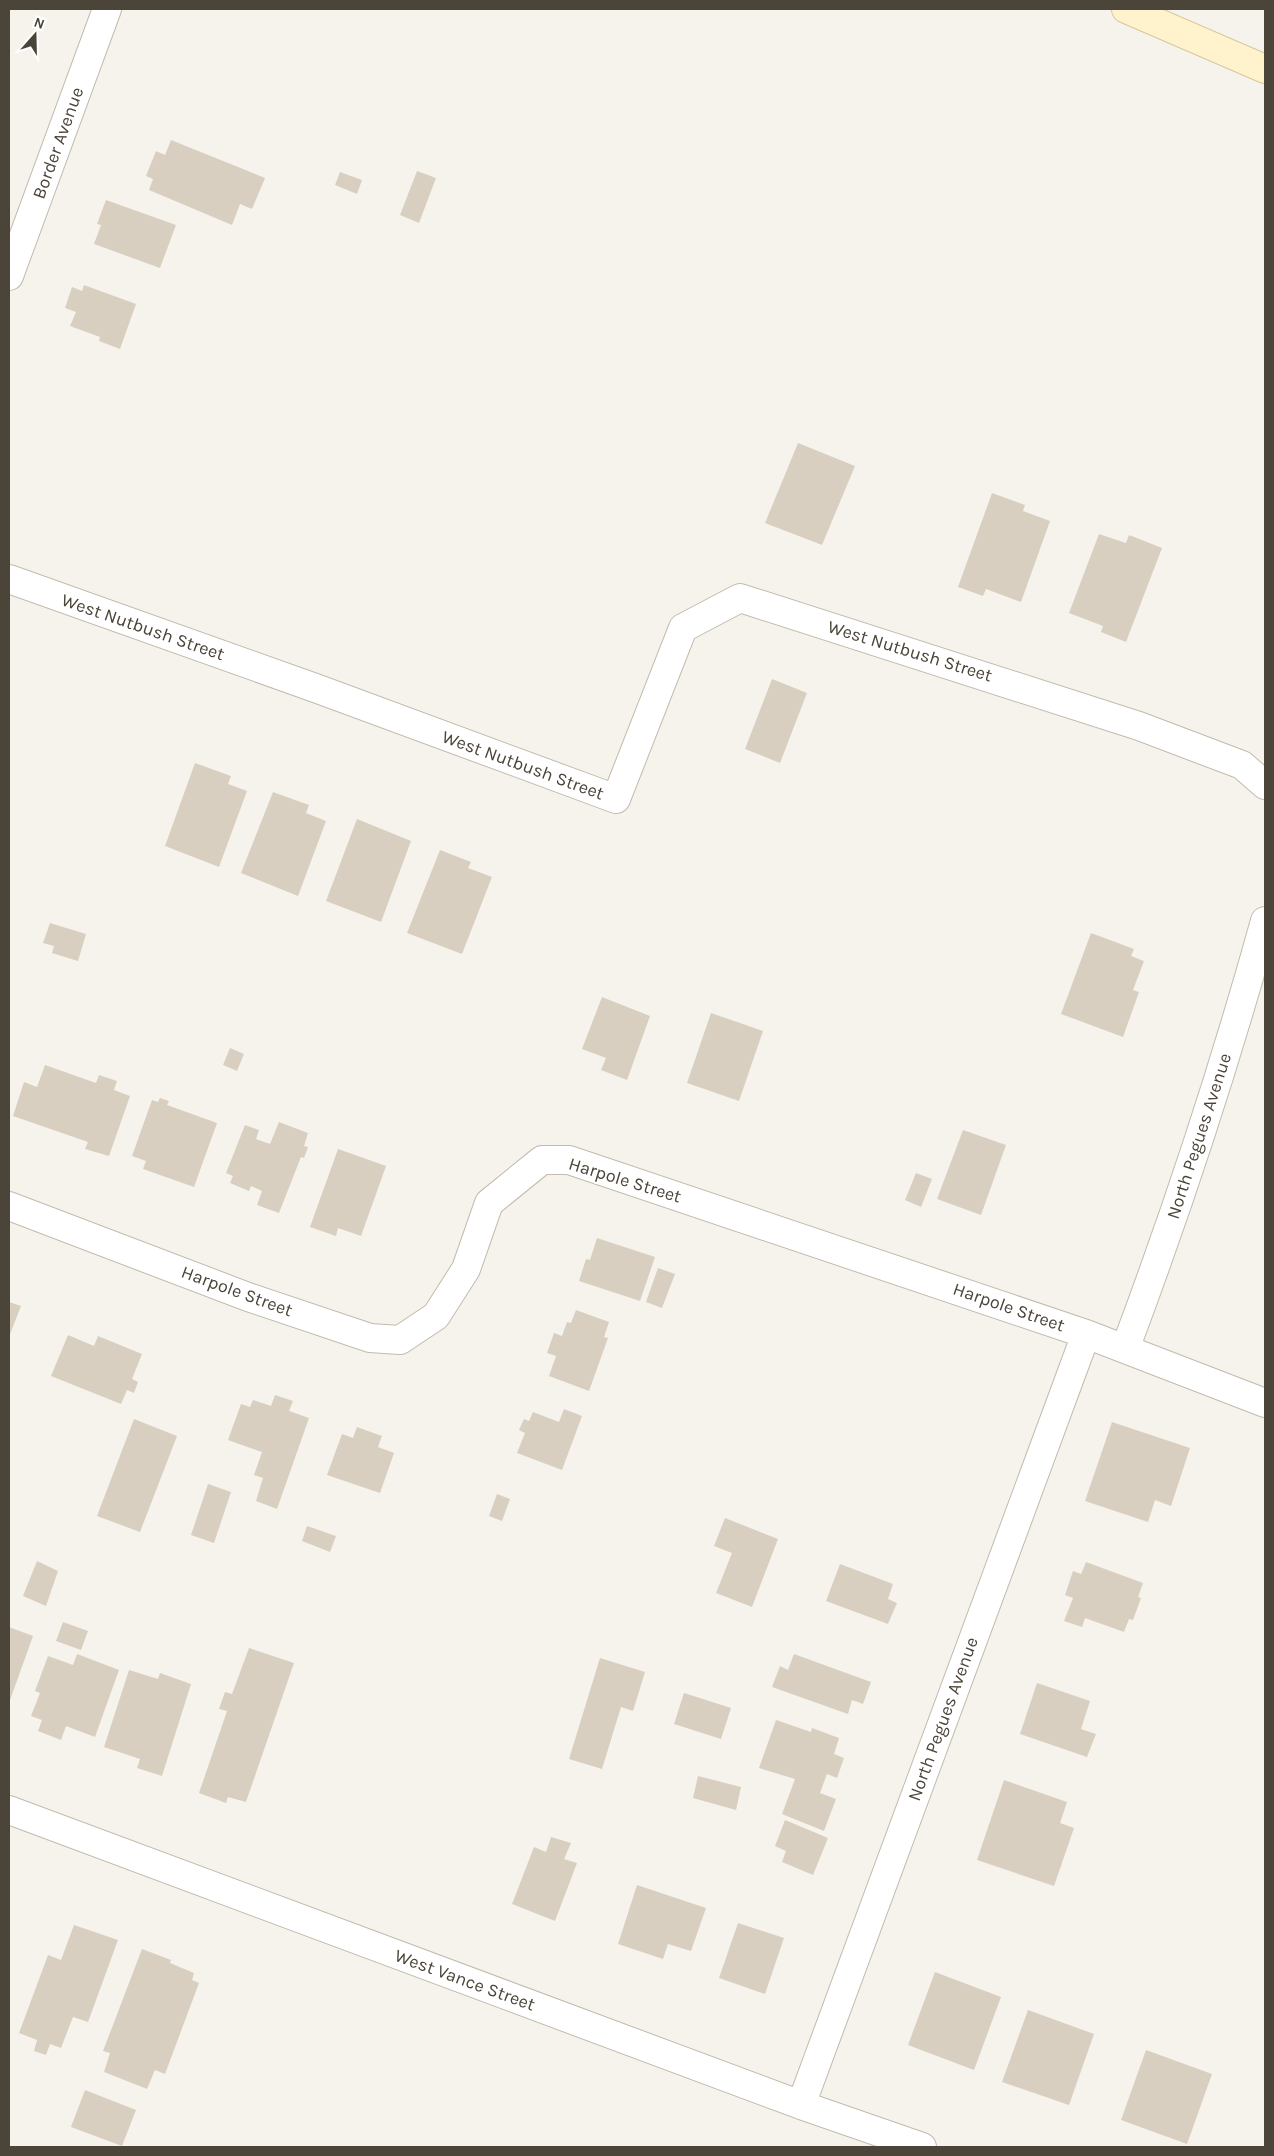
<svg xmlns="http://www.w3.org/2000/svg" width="1274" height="2156" font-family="Karla,sans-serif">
  <rect width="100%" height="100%" fill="#f6f3ec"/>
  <path fill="#d8cfc1" d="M171 140 265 178 252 209 240 204 232 225 149 190 153 179 146 176 156 151 165 155Z
    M417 171 436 178 419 223 400 215Z
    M340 172 362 180 357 194 335 185Z
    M106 200 176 225 160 268 94 244 101 225 97 224Z
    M84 285 136 304 120 349 99 341 100 337 70 326 76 312 65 308 72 287 82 291Z
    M798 443 855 466 822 545 765 523Z
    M992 493 1025 505 1023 511 1050 521 1021 602 986 589 983 596 958 587Z
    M1099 534 1126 543 1129 535 1162 548 1126 642 1101 632 1103 626 1069 613Z
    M772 679 807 693 780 763 745 749Z
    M195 763 231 776 228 784 247 791 219 867 165 846Z
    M273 792 309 805 306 813 326 821 298 896 241 873Z
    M357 819 411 841 381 922 326 901Z
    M440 850 471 862 468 868 492 877 462 954 407 933Z
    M50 923 86 934 78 961 52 953 54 946 43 943Z
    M1091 933 1134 949 1131 956 1144 961 1133 990 1139 992 1123 1037 1061 1014Z
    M602 997 650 1016 627 1080 601 1070 606 1058 582 1049Z
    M711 1013 763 1031 739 1101 687 1083Z
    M230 1048 244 1054 237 1071 223 1065Z
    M45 1065 96 1083 99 1075 117 1081 114 1090 130 1096 109 1156 85 1149 88 1142 13 1116 24 1082 37 1087Z
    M160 1098 169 1101 167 1105 217 1123 194 1187 143 1169 146 1161 132 1156 152 1100 158 1102Z
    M279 1122 308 1133 304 1146 308 1147 304 1158 301 1157 279 1213 257 1205 262 1191 251 1186 249 1191 230 1183 233 1176 226 1173 245 1125 259 1130 256 1139 270 1144Z
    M963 1130 1006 1145 981 1215 937 1199Z
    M338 1149 386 1166 361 1236 338 1228 336 1236 310 1227Z
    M916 1173 932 1179 921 1207 905 1200Z
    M597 1238 655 1257 640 1301 579 1281 586 1259 590 1260Z
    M658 1268 675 1274 662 1308 646 1302Z
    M9 1302 21 1306 9 1337Z
    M576 1310 609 1322 604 1337 608 1338 589 1391 549 1376 556 1356 547 1353 554 1333 562 1336 567 1322 571 1323Z
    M68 1335 94 1346 98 1336 142 1354 132 1379 138 1382 134 1393 127 1390 121 1404 51 1376Z
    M275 1395 293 1401 289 1411 309 1418 277 1509 256 1501 263 1478 254 1475 262 1452 228 1440 241 1404 250 1407 253 1400 271 1406Z
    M564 1409 582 1416 562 1470 517 1453 525 1433 519 1430 524 1419 529 1421 533 1412 559 1422Z
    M134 1419 177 1436 140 1532 97 1516Z
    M1112 1422 1190 1448 1171 1506 1155 1500 1148 1522 1085 1501Z
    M357 1427 382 1436 378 1447 394 1453 380 1493 327 1475 342 1434 353 1438Z
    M208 1484 231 1492 214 1543 191 1535Z
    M497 1494 510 1499 502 1521 489 1516Z
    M725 1518 778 1539 752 1607 716 1593 732 1553 714 1546Z
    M307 1526 336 1536 330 1552 302 1541Z
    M37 1561 58 1571 46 1606 23 1596Z
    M1086 1562 1143 1583 1138 1597 1141 1598 1133 1620 1129 1619 1124 1632 1085 1618 1082 1627 1064 1621 1073 1598 1065 1595 1073 1571 1081 1574Z
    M840 1564 893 1584 888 1599 897 1603 888 1624 826 1601Z
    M63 1622 88 1631 81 1650 56 1641Z
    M9 1627 33 1636 9 1703Z
    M249 1648 294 1663 246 1802 228 1797 226 1803 199 1793 227 1711 219 1709 225 1692 232 1694Z
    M77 1654 119 1670 95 1737 66 1726 61 1740 38 1731 42 1720 31 1716 40 1693 35 1691 48 1656 73 1665Z
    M794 1654 871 1682 863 1704 852 1700 848 1714 772 1687 780 1666 788 1670Z
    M600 1658 645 1672 633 1711 621 1707 602 1769 569 1759Z
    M129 1670 158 1679 160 1673 191 1684 162 1776 137 1768 140 1759 104 1747Z
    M1037 1683 1090 1701 1081 1729 1096 1734 1087 1757 1020 1734Z
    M684 1693 731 1708 721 1739 674 1724Z
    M776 1720 811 1732 812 1728 839 1738 834 1754 844 1758 837 1778 827 1774 820 1793 836 1799 824 1831 782 1814 795 1779 759 1768Z
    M698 1776 741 1787 736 1810 693 1798Z
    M1004 1780 1067 1802 1060 1823 1074 1828 1054 1886 977 1860Z
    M785 1820 828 1838 813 1875 782 1862 786 1851 775 1846Z
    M551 1837 571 1843 564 1859 577 1863 555 1921 512 1904 534 1847 546 1852Z
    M637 1885 706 1908 691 1951 668 1944 663 1959 618 1944Z
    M738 1923 784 1938 765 1994 719 1978Z
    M74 1925 118 1940 88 2022 73 2017 61 2048 50 2044 46 2055 34 2051 37 2040 19 2033 48 1955 61 1960Z
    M142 1949 171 1960 170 1963 194 1973 192 1980 199 1983 165 2074 155 2070 147 2089 104 2072 110 2053 103 2051Z
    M935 1972 1001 1997 974 2070 908 2045Z
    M1028 2010 1094 2034 1069 2105 1002 2082Z
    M1146 2050 1212 2074 1187 2144 1121 2120Z
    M85 2090 136 2110 122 2146 71 2127Z"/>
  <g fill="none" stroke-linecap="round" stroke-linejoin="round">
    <defs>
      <path id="minor" d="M9 276 107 9
        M9 579 318 689 616 799 683 628 740 598 1139 726 1242 765 1265 785
        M9 1206 248 1297 370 1338 400 1340 436 1316 466 1269 489 1203 542 1160H569L1086 1334 1265 1403
        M1125 1349C1178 1208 1225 1065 1265 921
        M9 1810 801 2105 922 2147
        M801 2105 1086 1334"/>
      <path id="secondary" d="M1126 9 1265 69"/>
    </defs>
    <use href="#minor" stroke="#c2bbae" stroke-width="30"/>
    <use href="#secondary" stroke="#d6c79b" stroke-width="30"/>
    <use href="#minor" stroke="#fff" stroke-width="28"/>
    <use href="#secondary" stroke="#fff3cd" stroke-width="28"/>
  </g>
  <g text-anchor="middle" stroke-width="4" stroke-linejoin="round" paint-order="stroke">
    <g font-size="18" fill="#4b4439" stroke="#fff">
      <text transform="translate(58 143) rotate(-70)" y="6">Border Avenue</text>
      <text transform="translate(143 627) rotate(19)" y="6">West Nutbush Street</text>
      <text transform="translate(910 651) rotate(17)" y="6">West Nutbush Street</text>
      <text transform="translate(523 765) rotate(20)" y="6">West Nutbush Street</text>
      <text transform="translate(1199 1136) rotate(-72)" y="6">North Pegues Avenue</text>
      <text transform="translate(625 1180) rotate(17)" y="6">Harpole Street</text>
      <text transform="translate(237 1291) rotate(20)" y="6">Harpole Street</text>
      <text transform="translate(1009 1307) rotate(19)" y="6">Harpole Street</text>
      <text transform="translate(943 1719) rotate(-70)" y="6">North Pegues Avenue</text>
      <text transform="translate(465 1980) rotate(20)" y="6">West Vance Street</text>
    </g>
  </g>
  <rect width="1274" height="2156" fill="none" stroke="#4b4439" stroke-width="20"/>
  <g transform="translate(35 35) rotate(20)" stroke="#ffffff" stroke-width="4" paint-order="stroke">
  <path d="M0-4L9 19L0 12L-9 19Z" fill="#4b4439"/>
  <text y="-8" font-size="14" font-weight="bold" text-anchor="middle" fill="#4b4439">N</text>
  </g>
</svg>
